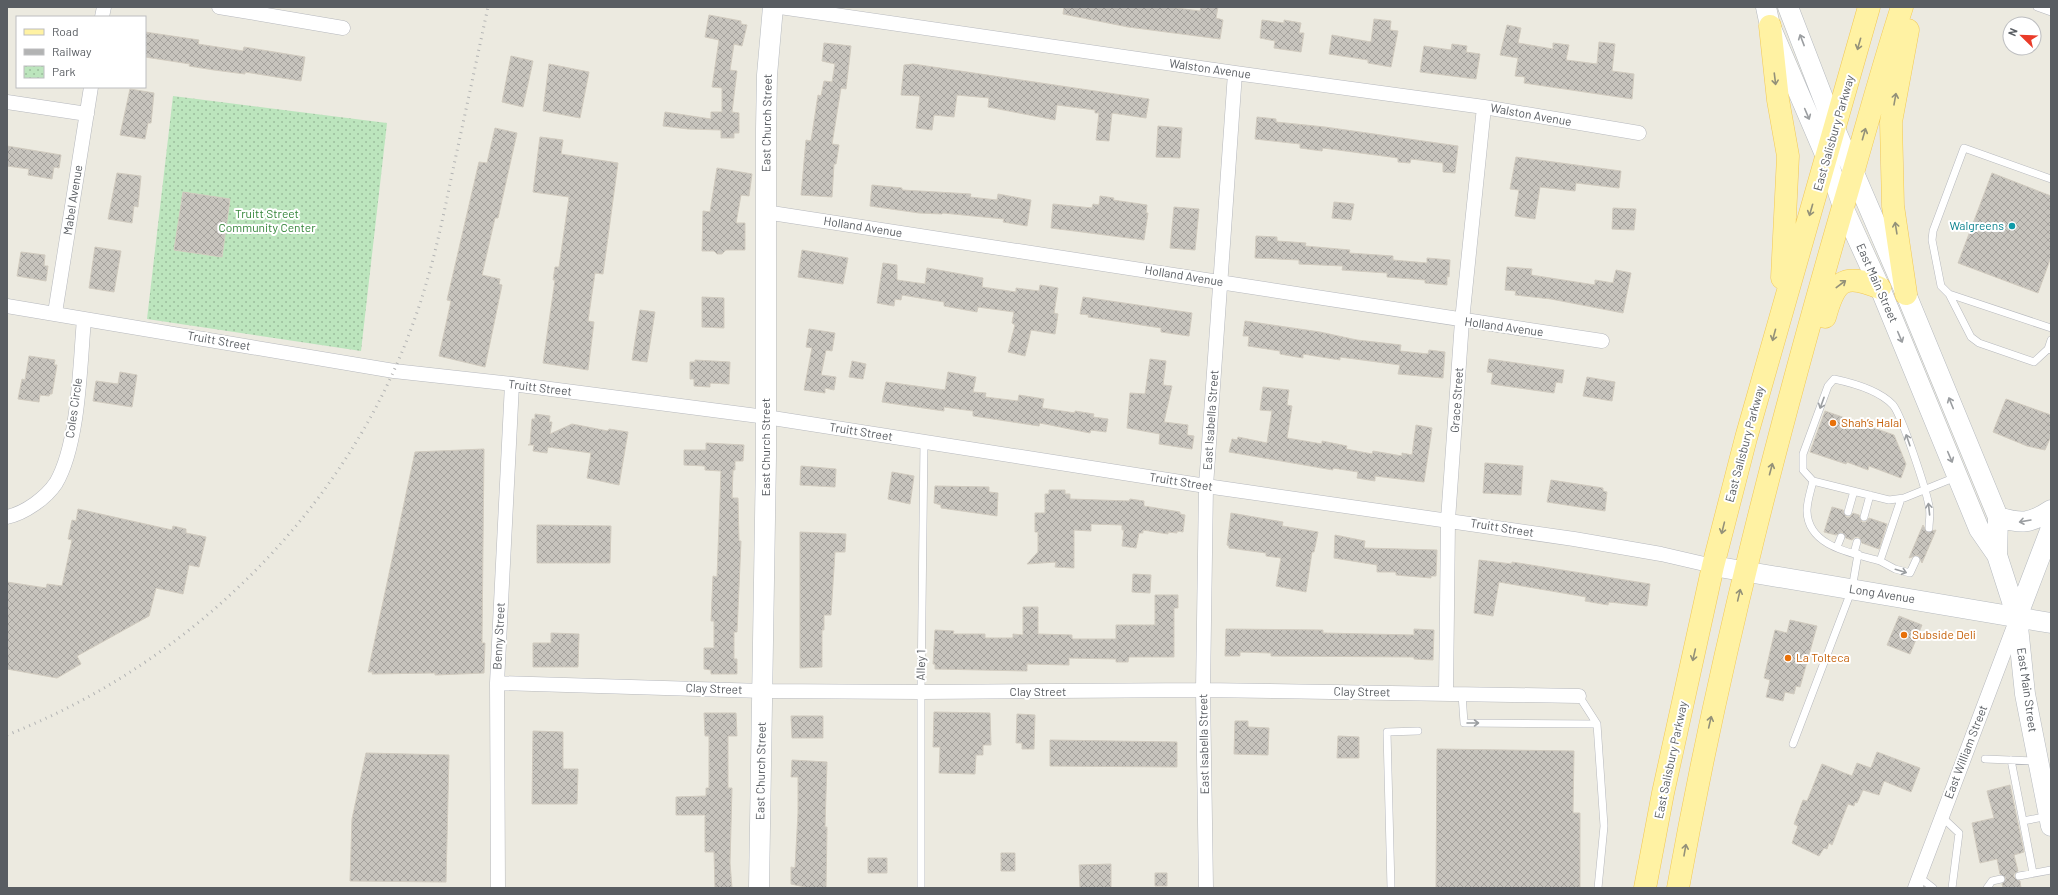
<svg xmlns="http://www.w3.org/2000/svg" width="2058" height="895" font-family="Barlow,sans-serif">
  <defs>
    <pattern id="park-dots" width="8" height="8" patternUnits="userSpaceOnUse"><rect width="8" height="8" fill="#bce5bd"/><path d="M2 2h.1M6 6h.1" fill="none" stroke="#9cbd9d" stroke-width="1.8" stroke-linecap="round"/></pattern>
    <pattern id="building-cross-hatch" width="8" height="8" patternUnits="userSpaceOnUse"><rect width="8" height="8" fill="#c7c4bd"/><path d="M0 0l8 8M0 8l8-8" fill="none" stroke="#a5a29d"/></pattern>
  </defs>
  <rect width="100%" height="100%" fill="#eceae0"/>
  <path fill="url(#park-dots)" d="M173 96 387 123 361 351 147 319Z"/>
  <path fill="url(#building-cross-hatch)" stroke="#d1cbbf" d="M1064 7H1168L1200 11 1201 7H1218L1216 18 1223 20 1220 39 1128 27 1063 14Z
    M709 15 741 21V24L747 25 742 46 734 44 730 70 737 71 732 112 739 113V133H734V138H721V130L688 129 663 126 665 112 711 119V112H722V88L712 87 719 40 705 37Z
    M1374 19 1391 21 1390 30 1398 31 1391 67 1368 63V60L1329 54 1332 35 1371 42Z
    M1262 20 1284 23V20L1301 23 1299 33H1304L1301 52 1274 48 1275 41 1260 38Z
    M1507 25 1521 28 1518 43 1553 49V43L1569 45 1566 60 1597 64 1599 42 1615 44 1612 71 1634 74 1632 99 1524 83 1525 77 1515 76 1518 58 1500 55Z
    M145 32 199 40 198 44 243 51 244 47 305 57 301 81 245 72V74L214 70 189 66 190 64 145 57Z
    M824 43 851 46 846 89 841 88 832 144 839 145 836 164H834L832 197 801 195 806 140 811 141 818 95 821 96 824 81 832 82 835 64 822 61Z
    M1452 44 1467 46 1466 52 1480 54 1476 79 1420 72 1424 46 1451 50Z
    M511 56 533 61 523 107 502 102Z
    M549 64 589 72 580 118 543 111Z
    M913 64 1149 99 1146 118 1112 113 1109 141 1096 140 1099 113H1095V110L1057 105 1055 120 988 107 989 98 957 95 954 117 934 115 932 130 916 128 920 96 901 95 904 65Z
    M130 89 154 93 151 123H148L145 139 120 135Z
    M1257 117 1276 119V122L1325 127 1458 146 1455 173 1443 172V163L1411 159 1410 163 1398 162V158L1323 148 1322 151 1300 148V144L1255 139Z
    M1158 126 1182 128 1180 158 1156 157Z
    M495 128 517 133 498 218H495L482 275 500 279 499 284 502 285 485 367 439 356 451 301 447 300 479 162 487 163Z
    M540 137 563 140 561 154 618 163 603 274 595 273 588 321 594 322 588 370 543 363 555 280H553L555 267H559L569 197 533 192Z
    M7 146 61 155 59 168 54 167 52 179 28 175 29 169 7 166Z
    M1516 157 1621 171 1619 188 1576 183 1575 191 1540 187 1535 219 1515 216 1519 190 1510 189Z
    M717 168 752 174 749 196 741 195 736 223H745V250H726L722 254H717L714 251H702L703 211 710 212Z
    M117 173 141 176 138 207 134 206 132 223 108 219Z
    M1992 173 2051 196V257L2038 293 1958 263Z
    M872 185 902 188V190L971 194 970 197 997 200 998 194 1031 200 1027 226 1003 222 1004 219 943 213 942 214 919 213 870 206Z
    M183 192 230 199 222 257 174 250Z
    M1100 196 1114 198 1113 200 1147 205 1146 213H1148L1144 240 1051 228 1053 204 1092 208 1093 204 1099 205Z
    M1334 202 1354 204 1351 220 1332 218Z
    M1174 207 1199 209 1195 250 1170 248Z
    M1613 208 1636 209 1634 230 1612 229Z
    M1256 236 1277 237V241L1306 243 1305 246 1350 250 1349 253 1393 256V260L1427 263V258L1450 260 1449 277 1447 276V285L1425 283V280L1387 277V273L1342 270 1343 266 1299 264V260L1255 258Z
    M95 247 121 251 114 292 89 288Z
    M802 250 848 258 843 284 798 277Z
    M21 252 45 255 44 266H48L46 281 17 276Z
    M883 263 897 265V280L925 284 927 268 983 278 982 287 1016 292V288L1039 291 1040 285 1058 288 1054 313 1058 314 1055 334 1031 330 1025 356 1008 352 1015 325 1012 323 1014 312 978 307 977 312 944 306V302L902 295 901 300 895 299 894 306 877 303Z
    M1507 267 1532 269 1531 275 1595 285V280L1613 283 1616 270 1631 273 1623 313 1551 299 1515 295 1516 291 1505 290Z
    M702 297 724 298V328L702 327Z
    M1083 297 1192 313 1189 336 1161 332V328L1088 317 1089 315 1080 314Z
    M640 310 655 312 647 362 632 360Z
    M1245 321 1320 332 1357 340 1401 345 1400 351 1428 354 1429 350 1445 352 1443 378 1398 374 1400 365 1340 357V360L1303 354V358L1280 354V351L1248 346 1249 336H1243Z
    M809 329 835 333 832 351 826 350 821 375 836 377 834 390 825 388V393L804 390 812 348 806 347Z
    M29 356 55 360 54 365H57L52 394H50L49 396 40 395 39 402 18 399 22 379 25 380Z
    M1150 359 1166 361 1163 385 1172 386 1164 422 1188 425 1187 435 1194 436 1192 449 1159 444 1160 434 1127 428 1130 393 1145 394Z
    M1489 359 1564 370 1562 383 1556 382 1554 393 1491 384 1493 373 1487 372Z
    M695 360 730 362 729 384 710 383V387L694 386V379H690V362H695Z
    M852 361 866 364 863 379 849 377Z
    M120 372 137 375 132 407 93 401 96 381 118 384Z
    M948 372 976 377 973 392 986 393 985 397 1018 401 1019 395 1044 399 1042 408 1075 413V411L1094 414 1093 417 1108 419 1106 432 1091 430 1090 433 1040 423 1039 426 973 416V411L944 407V411L882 402 886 382 945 390Z
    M1587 377 1615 382 1612 401 1583 396Z
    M1263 387 1289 390 1287 405 1292 406 1287 438 1322 444V441L1347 446 1346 449 1372 454 1373 451 1402 456V453L1412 455 1416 425 1432 428 1424 482 1375 476V481L1357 478 1358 472 1333 468V470L1229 452 1232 439 1237 440 1238 437 1267 443 1272 411 1260 410Z
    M2006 399 2051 415V436L2045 450 2027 446 1993 432Z
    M1825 411 1894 435 1906 464 1901 478 1869 466 1868 470 1847 462 1846 464 1810 452Z
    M535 414 550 416 549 422H552L550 434 572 424 608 431 609 429 628 432 619 485 587 478 591 453 548 447 547 453 533 451 534 445H528L530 444 532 419H535Z
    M706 443 744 445 743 461H735V470H733L732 498H738L739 541H741L737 632H734V659H737V674H711V670L704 669V648H714V621H711L713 576 717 577 721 471 705 470V466L684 465V450H706Z
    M484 449 482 643H485L484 673 435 675V673L372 674 373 672H368L415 452Z
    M1485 463 1523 466 1521 495 1483 493Z
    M801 466 836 469 835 487 800 485Z
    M892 472 914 476 910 504 888 499Z
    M1551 480 1603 488V491L1607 492 1605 511 1547 502Z
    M935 486 989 487V492L998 493 997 516 941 508V505L934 503Z
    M1049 490H1065V494H1070V499L1129 501 1130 499 1144 501V506L1180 512V514L1185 515 1183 532 1177 531V533L1168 532V534L1143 530V533H1139L1136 548 1122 546 1124 530H1122V525L1091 524V531L1074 530V568L1055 567 1056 562 1027 564 1038 552V532H1035V513H1045V494H1049Z
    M1832 507 1843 510 1846 517H1850L1853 513 1859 515 1862 522H1866L1869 518 1887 524 1879 549 1862 543 1859 537H1855L1852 540 1846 538 1842 532 1836 535 1824 532Z
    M78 509 172 530 173 526 186 529V533L206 537 199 567 189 565 183 594 156 588 149 616 77 656 81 664 57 678 7 669V582L46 588 47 584 62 586 72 540 68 539 72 520 76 521Z
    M1231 513 1283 522 1282 526 1318 532 1314 552H1312L1306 592 1276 586 1281 558 1266 556V553L1229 548V546L1227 545Z
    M537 525 611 526 610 563H537Z
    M1923 525 1927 532 1936 530 1922 563 1918 555 1909 558Z
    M800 532 846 534 845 552H835L831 615H824V630H822V667L800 668Z
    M1335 535 1365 541 1364 548 1437 550 1436 576H1431V578L1396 575V572H1377V565L1334 558Z
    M1479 560 1512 564V562L1650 584 1647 606 1609 602 1608 605 1585 601 1586 597 1499 582 1493 616 1474 613Z
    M1133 574 1151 575 1150 593 1132 592Z
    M1155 595H1178V608H1174V657H1129L1128 662H1116V659L1069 658V665L1027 664V671L935 669V664H933L935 630 954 631 953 634H985V638H1013V634L1023 635V607H1038V634L1072 635V639H1116V625H1155Z
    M1899 616 1922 625 1910 654 1887 645Z
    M1790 620 1817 626 1800 687 1796 686 1794 694 1785 692 1783 701 1766 697 1770 680 1764 678 1775 630 1787 633Z
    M1226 629 1323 630V633L1414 635V629L1434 630 1433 660 1414 659V657L1271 656V653L1240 652V656H1225Z
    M551 633 579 634 578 667H533V643H551Z
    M934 712 990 713 991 745H983V755H976L975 774 939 773 940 747H933Z
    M704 713H736L737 736H728V788H732L730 863 732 888H715L714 852H705V815H676V797L706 796V788H709V736H705Z
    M1017 714 1035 715 1034 749H1022V743H1016Z
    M791 716H823V738H792Z
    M1235 721H1248V727L1269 728 1268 755 1234 754Z
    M533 731 563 732V769H578L577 804H532Z
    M1338 736 1359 737V758H1337Z
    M1050 740 1177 742V767L1050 766Z
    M1437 749 1574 751 1573 813H1580V888H1436Z
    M1877 752 1920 768 1911 792 1884 781 1879 795 1863 790 1857 803 1855 802 1854 806 1848 804 1832 845 1829 843 1827 849 1824 848 1819 856 1792 843 1798 826 1794 824 1803 800 1807 801 1822 764 1852 776 1857 763 1871 768Z
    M366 753 449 755 446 882 350 881 352 819Z
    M792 760 827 762 825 827H827L826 888H809L791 884V867L795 868 798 813V777H791Z
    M2010 785 2024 852 2014 855 2018 871 2014 874V877L2020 881 2021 888H2003L2002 884 2006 878 2000 874 1997 859 1980 863 1972 823 1994 818 1987 791Z
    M1001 853H1015V871H1001Z
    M868 858H887V873H868Z
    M1111 864V888H1080L1079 865Z
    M1155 873H1167V886H1155Z"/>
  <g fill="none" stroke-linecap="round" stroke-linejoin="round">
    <defs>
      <path id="lane" d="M2037 7 2051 12
        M2051 179 1964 148 1933 231 1932 240 1941 286 1949 294 2051 328
        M1949 294 1971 337 1979 343 2034 362 2048 349
        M2051 340 2048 349 2051 350
        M1813 481C1811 490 1807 501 1807 511 1808 547 1852 553 1880 561L1901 499
        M1848 512 1854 491
        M1864 517 1870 495
        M1929 528C1929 521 1931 513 1929 506 1926 489 1902 416 1893 405 1879 390 1853 383 1834 379L1828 386 1803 454V470L1813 481 1889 500 1904 498 1956 477
        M1837 547 1841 537
        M1854 553 1857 542
        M1880 561 1895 569 1910 573 1916 560
        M1462 694 1464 723 1597 724
        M1579 696 1597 724 1604 826 1598 888
        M1793 744 1852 589 1858 554
        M1985 759 2036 761
        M2011 760 2023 821 2049 816
        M1942 817 1959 833 1952 888
        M2023 821 2033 873
        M2019 876 2051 870
        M1919 877 1933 888
        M921 888V692L924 442
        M1391 888 1387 732 1418 731
        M1987 888 1992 881 2001 879"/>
      <path id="street" d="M219 7 343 28
        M780 7 1235 73 1484 107 1639 133
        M102 17 104 7
        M7 102 87 114
        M765 212 1602 341
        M7 306 394 371 512 384 766 417 1206 486 1574 539 1661 554 1713 566
        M55 313 91 87
        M7 517C25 513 46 498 56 483 79 444 80 364 84 319
        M497 683 763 691 921 692 1203 690 1579 696
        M1446 694 1448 520 1462 321 1484 107
        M498 888 497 683 512 384
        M1206 888 1203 690 1206 486 1235 73
        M1915 888 2016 621"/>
      <path id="secondary" d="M1766 7 1770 26 1827 159 1843 207 1880 288 1979 529 1997 555 2017 617 2025 694 2051 826
        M1788 7 1835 129 1906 294 1998 517 1997 555
        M1998 517C2021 524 2030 524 2051 510
        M1713 566 2051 623
        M2017 617 2051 528
        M759 888 766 457V129L767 75 773 7"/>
      <path id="primary" d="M1770 26 1778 100 1788 156 1782 278
        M1906 294 1893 206 1891 122 1908 30
        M1825 317C1835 281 1843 272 1880 288
        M1645 888 1663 793 1713 566 1746 438 1869 7
        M1678 888C1720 655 1779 427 1845 200 1864 136 1881 71 1902 7"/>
    </defs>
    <use href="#lane" stroke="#b6b8bd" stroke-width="8"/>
    <use href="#street" stroke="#b6b8bd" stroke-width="15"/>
    <use href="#secondary" stroke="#b6babf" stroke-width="21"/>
    <use href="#primary" stroke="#f2c854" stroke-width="23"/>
    <use href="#lane" stroke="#fff" stroke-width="7"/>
    <use href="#street" stroke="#fff" stroke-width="14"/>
    <use href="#secondary" stroke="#fff" stroke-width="20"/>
    <use href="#primary" stroke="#fff2a3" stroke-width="22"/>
    <path stroke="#b2b3b3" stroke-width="3" stroke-dasharray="1 5" stroke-linecap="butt" d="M7 735C193 662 349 507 415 318 432 271 442 223 452 174 464 119 476 63 488 7"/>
  </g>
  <defs><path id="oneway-shaft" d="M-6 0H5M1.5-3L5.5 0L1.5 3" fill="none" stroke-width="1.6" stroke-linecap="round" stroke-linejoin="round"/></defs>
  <g stroke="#9b9ea1">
    <use href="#oneway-shaft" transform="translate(1802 40) rotate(-111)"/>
    <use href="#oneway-shaft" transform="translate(1807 114) rotate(67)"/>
    <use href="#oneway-shaft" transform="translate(1900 337) rotate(67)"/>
    <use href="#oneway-shaft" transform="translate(1822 403) rotate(110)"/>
    <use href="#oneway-shaft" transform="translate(1951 403) rotate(-112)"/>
    <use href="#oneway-shaft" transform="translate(1908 440) rotate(-109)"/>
    <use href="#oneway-shaft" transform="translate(1950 457) rotate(67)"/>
    <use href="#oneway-shaft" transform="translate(1929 509) rotate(-96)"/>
    <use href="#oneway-shaft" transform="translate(2025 521) rotate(170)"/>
    <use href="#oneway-shaft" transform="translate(1901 571) rotate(17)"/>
    <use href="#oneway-shaft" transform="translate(1473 723)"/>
  </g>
  <g stroke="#939179">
    <use href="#oneway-shaft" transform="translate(1859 44) rotate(106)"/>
    <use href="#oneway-shaft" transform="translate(1775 79) rotate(83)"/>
    <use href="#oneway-shaft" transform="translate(1895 99) rotate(-80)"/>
    <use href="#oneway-shaft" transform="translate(1864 134) rotate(-74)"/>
    <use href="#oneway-shaft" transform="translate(1811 210) rotate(106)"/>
    <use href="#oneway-shaft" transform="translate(1896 228) rotate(-99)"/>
    <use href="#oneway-shaft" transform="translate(1841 284) rotate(-37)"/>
    <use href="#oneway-shaft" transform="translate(1774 335) rotate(105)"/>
    <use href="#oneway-shaft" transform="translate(1771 469) rotate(-75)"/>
    <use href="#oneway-shaft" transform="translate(1723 528) rotate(104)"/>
    <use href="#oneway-shaft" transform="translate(1739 595) rotate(-77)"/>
    <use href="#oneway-shaft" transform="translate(1694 655) rotate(103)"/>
    <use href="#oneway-shaft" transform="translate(1710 722) rotate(-77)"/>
    <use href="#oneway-shaft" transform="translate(1685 850) rotate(-80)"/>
  </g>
  <circle fill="#0f9aa8" stroke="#fff" stroke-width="1.5" cx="2012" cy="226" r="4"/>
  <g fill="#e8710a" stroke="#fff" stroke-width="1.5">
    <circle cx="1833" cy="423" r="4"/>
    <circle cx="1904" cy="635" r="4"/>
    <circle cx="1788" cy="658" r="4"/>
  </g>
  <g text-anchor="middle" stroke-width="4" stroke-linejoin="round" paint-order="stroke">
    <g font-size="12" fill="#595d62" stroke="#fff">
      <text transform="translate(1210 69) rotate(8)" y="4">Walston Avenue</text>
      <text transform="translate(1531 115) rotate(10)" y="4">Walston Avenue</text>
      <text transform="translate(767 123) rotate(-89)" y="4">East Church Street</text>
      <text transform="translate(1834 133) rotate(-74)" y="4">East Salisbury Parkway</text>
      <text transform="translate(73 200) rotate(-81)" y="4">Mabel Avenue</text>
      <text transform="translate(863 227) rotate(9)" y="4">Holland Avenue</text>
      <text transform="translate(1184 276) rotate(9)" y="4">Holland Avenue</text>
      <text transform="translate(1877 283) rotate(66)" y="4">East Main Street</text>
      <text transform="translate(1504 327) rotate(8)" y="4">Holland Avenue</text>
      <text transform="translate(219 341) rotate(10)" y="4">Truitt Street</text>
      <text transform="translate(540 388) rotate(7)" y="4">Truitt Street</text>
      <text transform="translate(1457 400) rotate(-86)" y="4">Grace Street</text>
      <text transform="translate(74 408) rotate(-82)" y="4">Coles Circle</text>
      <text transform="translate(1211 420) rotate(-86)" y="4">East Isabella Street</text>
      <text transform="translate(861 432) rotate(9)" y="4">Truitt Street</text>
      <text transform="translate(1745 444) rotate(-75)" y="4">East Salisbury Parkway</text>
      <text transform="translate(766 447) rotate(-90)" y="4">East Church Street</text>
      <text transform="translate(1181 482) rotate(9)" y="4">Truitt Street</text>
      <text transform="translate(1502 528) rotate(9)" y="4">Truitt Street</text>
      <text transform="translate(1882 594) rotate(9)" y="4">Long Avenue</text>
      <text transform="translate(499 636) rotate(-87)" y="4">Benny Street</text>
      <text transform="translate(921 665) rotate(-89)" y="4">Alley 1</text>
      <text transform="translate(714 689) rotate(2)" y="4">Clay Street</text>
      <text transform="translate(2027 690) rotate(82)" y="4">East Main Street</text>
      <text x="1038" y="696">Clay Street</text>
      <text transform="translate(1362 692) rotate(1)" y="4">Clay Street</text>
      <text transform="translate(1204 744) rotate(-91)" y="4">East Isabella Street</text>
      <text transform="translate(1966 752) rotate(-69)" y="4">East William Street</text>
      <text transform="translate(1671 760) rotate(-78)" y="4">East Salisbury Parkway</text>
      <text transform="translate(761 771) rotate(-89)" y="4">East Church Street</text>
    </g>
    <g font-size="12" fill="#348539" stroke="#fff">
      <text x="267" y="218">Truitt Street<tspan x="267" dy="14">Community Center</tspan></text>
    </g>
    <g font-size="12" fill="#0d838f" stroke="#fff" text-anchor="end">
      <text x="2004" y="230">Walgreens</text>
    </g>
    <g font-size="12" fill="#c56008" stroke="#fff" text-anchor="start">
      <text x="1841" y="427">Shah’s Halal</text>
      <text x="1912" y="639">Subside Deli</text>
      <text x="1796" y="662">La Tolteca</text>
    </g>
  </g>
  <rect width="2058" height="895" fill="none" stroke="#595d62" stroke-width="16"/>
  <rect x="16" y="16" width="130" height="72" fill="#ffffff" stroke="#bdbec0"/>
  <rect x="24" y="29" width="20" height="6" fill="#fff2a3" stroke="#bdbec0"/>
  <text x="52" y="36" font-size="12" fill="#595d62">Road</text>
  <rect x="24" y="49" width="20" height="6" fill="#b2b3b3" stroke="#bdbec0"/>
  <text x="52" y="56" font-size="12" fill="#595d62">Railway</text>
  <rect x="24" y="66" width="20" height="12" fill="url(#park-dots)" stroke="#bdbec0"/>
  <text x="52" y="76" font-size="12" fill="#595d62">Park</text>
  <g transform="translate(2022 36) rotate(293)"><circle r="19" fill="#ffffff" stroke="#bdbec0"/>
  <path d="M0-3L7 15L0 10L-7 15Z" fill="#ea3b29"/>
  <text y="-6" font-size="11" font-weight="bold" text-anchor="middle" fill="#595d62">N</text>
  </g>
</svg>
